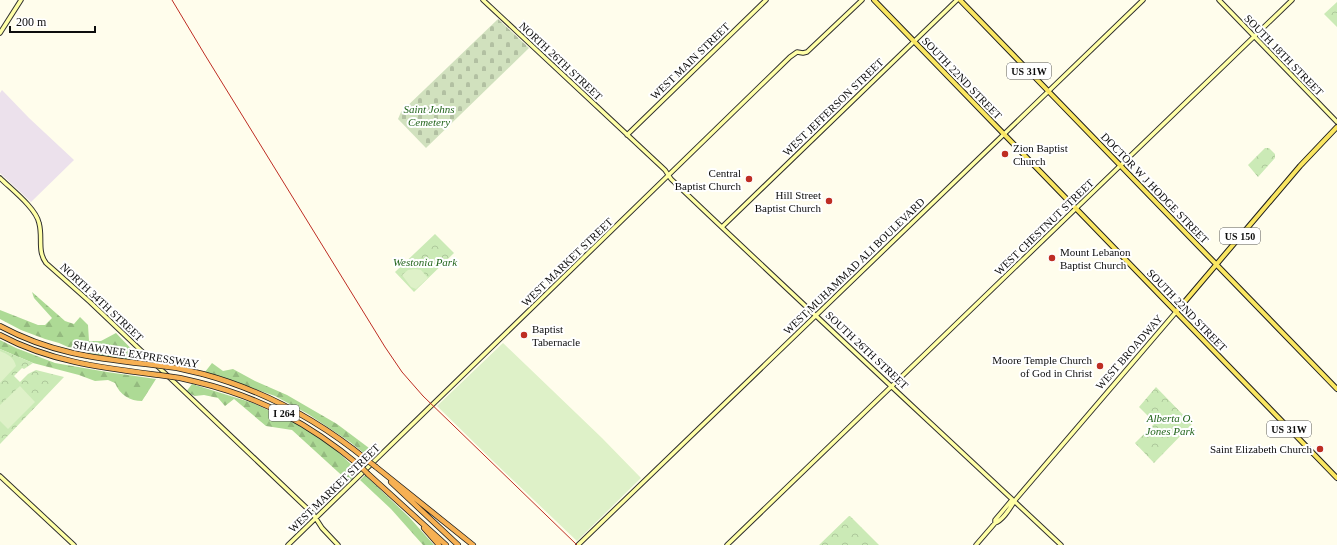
<svg xmlns="http://www.w3.org/2000/svg" width="1337" height="545" font-family="Georgia,serif">
  <defs>
    <pattern id="forest-firs" width="22" height="20" patternUnits="userSpaceOnUse"><rect width="22" height="20" fill="#adda95"/><path d="M5 1l3.5 6h-7zM16 11l3.5 6h-7z" fill="#94ba7f"/></pattern>
    <pattern id="cemetery-stones" width="16" height="16" patternUnits="userSpaceOnUse"><rect width="16" height="16" fill="#d1e1be"/><path d="M2 7V4a2 2 0 0 1 4 0v3zM10 15v-3a2 2 0 0 1 4 0v3z" fill="#b2c0a2"/></pattern>
    <pattern id="park-crowns" width="20" height="18" patternUnits="userSpaceOnUse"><rect width="20" height="18" fill="#cbeab6"/><path d="M2 6a3 3 0 1 1 6 0M12 15a3 3 0 1 1 6 0" fill="none" stroke="#adc89b"/></pattern>
  </defs>
  <rect width="100%" height="100%" fill="#fffdec"/>
  <path fill="#ece1ec" d="M2 90 29 118 74 160 31 202 0 173V93Z"/>
  <path fill="url(#forest-firs)" d="M32 292 65 321 74 324 80 317 88 325 89 341H101L116 333 142 360H130L92 354 80 349 68 347 59 343 45 339 21 330 0 319V310L38 325H45L52 318 34 298Z
    M0 340 16 348 55 363 107 372 156 379 142 401C130 401 120 395 115 383L108 380 95 381 79 375 33 363 0 349Z
    M212 363 223 371 233 369 255 381 287 395 337 424 373 451 375 455 374 457 370 458 350 442 308 414 275 396 205 372Z
    M192 384 253 403 302 426 336 450 358 471 349 482 292 430 266 426 234 399 225 406 218 398 204 395 195 396 186 392Z
    M365 475 409 517 434 545H423L391 509 360 480Z"/>
  <path fill="url(#cemetery-stones)" d="M498 19 529 48 426 148 398 119 401 112Z"/>
  <path fill="url(#park-crowns)" d="M1337 2V27L1324 14Z
    M1265 148H1269L1275 154V158L1258 177 1248 165Z
    M435 234 454 253 414 292 395 272Z
    M0 349 33 363 24 369 22 368 14 376 20 382 28 374 36 370 64 377 0 444Z
    M1156 387 1192 424 1154 463 1135 443 1155 423 1139 407Z
    M850 516 879 545H819L849 516Z"/>
  <path fill="#def1c8" d="M415 269 421 270 428 278 416 289 411 287 402 275 408 270Z
    M503 343 602 438 641 478 577 541 492 460 437 406Z
    M0 351C7 354 14 357 16 366L0 383Z
    M20 386 35 402 8 429 0 421V405Z"/>
  <g fill="none" stroke-linecap="round" stroke-linejoin="round">
    <defs>
      <path id="secondary" d="M483 0 665 170 671 179C800 302 931 423 1061 545
        M1219 0 1337 122
        M0 33 21 0
        M627 135 766 0
        M0 178C11 189 36 208 39 223 43 237 37 251 46 263L90 302 313 514 322 528 338 545
        M722 227 957 0
        M0 476 74 545
        M995 523V520L1011 501H1015
        M288 545 790 57 797 52 803 53 807 52 862 0
        M578 545 1143 0
        M727 545 1292 0
        M976 545 995 523C1004 520 1011 506 1016 499L1176 312"/>
      <path id="primary" d="M874 0 1337 478
        M960 0 1337 389
        M1176 312 1300 166 1337 127"/>
      <path id="highway" d="M0 326C48 352 92 358 146 364
        M0 335C50 362 104 368 159 375
        M203 374C265 391 318 420 367 460
        M197 382C260 397 310 424 360 466
        M376 467 473 545
        M368 474 446 545
        M391 482 458 545
        M424 528 439 545"/>
    </defs>
    <use href="#secondary" stroke="#2f2f2f" stroke-width="5.5"/>
    <use href="#primary" stroke="#1e1e1e" stroke-width="6"/>
    <use href="#highway" stroke="#1e1e1e" stroke-width="6"/>
    <use href="#secondary" stroke="#ffffa7" stroke-width="3.5"/>
    <use href="#primary" stroke="#fae661" stroke-width="4"/>
    <use href="#highway" stroke="#f6b053" stroke-width="4.5"/>
    <path stroke="#be2d23" stroke-width="1" d="M172 0 205 55 385 347 402 372 423 396 577 545"/>
    <defs>
      <path id="highway-bridge" d="M146 364 177 368 203 374
        M159 375 180 378 197 382
        M367 460 376 467
        M360 466 368 474"/>
    </defs>
    <use href="#highway-bridge" stroke="#1e1e1e" stroke-width="6" stroke-linecap="butt"/>
    <use href="#highway-bridge" stroke="#f6b053" stroke-width="4.5"/>
  </g>
  <g fill="#be2d23" stroke="#fff" stroke-width="1.5">
    <circle cx="1005" cy="154" r="4"/>
    <circle cx="749" cy="179" r="4"/>
    <circle cx="829" cy="201" r="4"/>
    <circle cx="1052" cy="258" r="4"/>
    <circle cx="524" cy="335" r="4"/>
    <circle cx="1100" cy="366" r="4"/>
    <circle cx="1320" cy="449" r="4"/>
  </g>
  <g text-anchor="middle" stroke-width="4" stroke-linejoin="round" paint-order="stroke">
    <g fill="#fff" stroke="#565656" stroke-width="1">
      <rect x="1007" y="63" width="44" height="16" rx="3"/>
      <rect x="1220" y="228" width="40" height="16" rx="3"/>
      <rect x="269" y="405" width="30" height="16" rx="3"/>
      <rect x="1267" y="421" width="44" height="16" rx="3"/>
    </g>
    <g font-size="10" font-weight="bold" fill="#0d0d0d">
      <text x="1029" y="75">US 31W</text>
      <text x="1240" y="240">US 150</text>
      <text x="284" y="417">I 264</text>
      <text x="1289" y="433">US 31W</text>
    </g>
    <g font-size="11" fill="#0d0d0d" stroke="#fff">
      <text transform="translate(1284 55) rotate(46)" y="4">SOUTH 18TH STREET</text>
      <text transform="translate(561 61) rotate(43)" y="4">NORTH 26TH STREET</text>
      <text transform="translate(690 61) rotate(-44)" y="4">WEST MAIN STREET</text>
      <text transform="translate(962 78) rotate(46)" y="4">SOUTH 22ND STREET</text>
      <text transform="translate(833 107) rotate(-44)" y="4">WEST JEFFERSON STREET</text>
      <text transform="translate(1155 188) rotate(46)" y="4">DOCTOR W J HODGE STREET</text>
      <text transform="translate(1044 227) rotate(-44)" y="4">WEST CHESTNUT STREET</text>
      <text transform="translate(567 262) rotate(-44)" y="4">WEST MARKET STREET</text>
      <text transform="translate(854 266) rotate(-44)" y="4">WEST MUHAMMAD ALI BOULEVARD</text>
      <text transform="translate(102 302) rotate(43)" y="4">NORTH 34TH STREET</text>
      <text transform="translate(1187 310) rotate(46)" y="4">SOUTH 22ND STREET</text>
      <text transform="translate(867 350) rotate(43)" y="4">SOUTH 26TH STREET</text>
      <text transform="translate(1129 352) rotate(-49)" y="4">WEST BROADWAY</text>
      <text transform="translate(136 354) rotate(9)" y="4">SHAWNEE EXPRESSWAY</text>
      <text transform="translate(334 488) rotate(-44)" y="4">WEST MARKET STREET</text>
    </g>
    <g font-size="11" font-style="italic" fill="#23651c" stroke="#fff">
      <text x="429" y="113">Saint Johns<tspan x="429" dy="13">Cemetery</tspan></text>
      <text x="425" y="266">Westonia Park</text>
      <text x="1170" y="422">Alberta O.<tspan x="1170" dy="13">Jones Park</tspan></text>
    </g>
    <g font-size="11" fill="#0d0d0d" stroke="#fff" text-anchor="end">
      <text x="1013" y="152" text-anchor="start">Zion Baptist<tspan x="1013" dy="13">Church</tspan></text>
      <text x="741" y="177">Central<tspan x="741" dy="13">Baptist Church</tspan></text>
      <text x="821" y="199">Hill Street<tspan x="821" dy="13">Baptist Church</tspan></text>
      <text x="1060" y="256" text-anchor="start">Mount Lebanon<tspan x="1060" dy="13">Baptist Church</tspan></text>
      <text x="532" y="333" text-anchor="start">Baptist<tspan x="532" dy="13">Tabernacle</tspan></text>
      <text x="1092" y="364">Moore Temple Church<tspan x="1092" dy="13">of God in Christ</tspan></text>
      <text x="1312" y="453">Saint Elizabeth Church</text>
    </g>
  </g>
  <path d="M10 26v6h85v-6" fill="none" stroke="#0d0d0d" stroke-width="2"/>
  <text x="16" y="26" font-size="12" fill="#0d0d0d" stroke="#ffffff" stroke-width="3" paint-order="stroke">200 m</text>
</svg>
